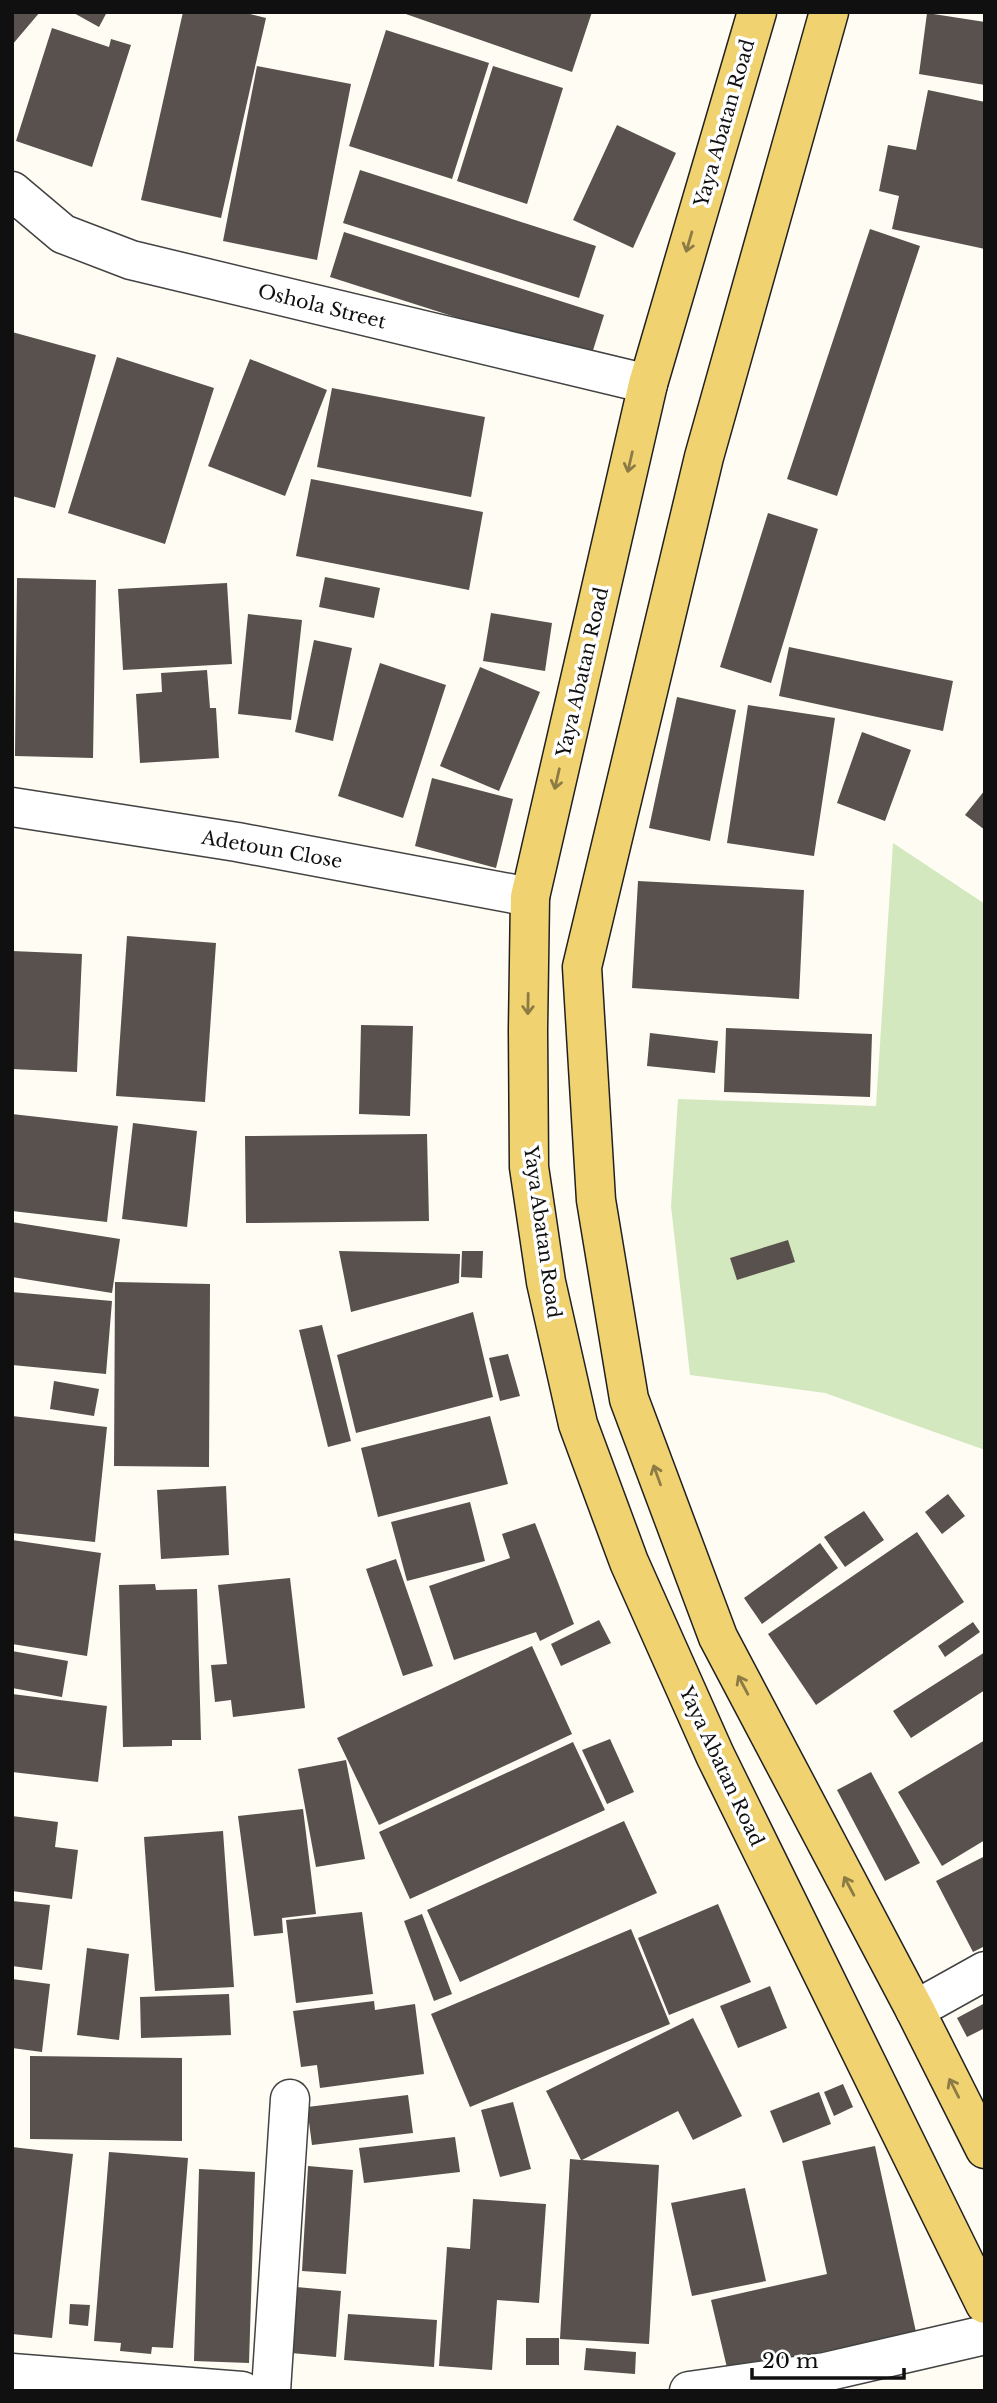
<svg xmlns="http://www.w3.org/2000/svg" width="997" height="2403" font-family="'Libre Baskerville',serif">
  <rect width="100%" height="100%" fill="#fefcf3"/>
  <path fill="#d3e8be" d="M893 843 985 904V1450L825 1393 690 1375 671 1206 678 1099 876 1106Z"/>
  <path fill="#58514d" d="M12 12H40L12 45Z
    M72 12H107L99 27Z
    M183 12H242L266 18 221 218 141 200Z
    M400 12H592L572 72Z
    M927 13 985 22V85L919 74Z
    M52 28 109 47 111 39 131 45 92 167 16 141Z
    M386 30 489 63 452 179 349 146Z
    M257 66 351 84 317 260 223 241Z
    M493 66 563 88 527 204 457 181Z
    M928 90 985 102V249L892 229 899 196 879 191 888 145 916 150Z
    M617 125 676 153 633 248 573 220Z
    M360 170 596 246 579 298 343 223Z
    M870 229 920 246 837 496 787 479Z
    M344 232 604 315 590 360 330 277Z
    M12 332 96 355 55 508 12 496Z
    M117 357 214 388 165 544 68 513Z
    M250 359 327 390 285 496 208 466Z
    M332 388 485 417 471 497 317 467Z
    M311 479 483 512 469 590 296 556Z
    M768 513 818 529 771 683 720 667Z
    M325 577 380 588 374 618 319 607Z
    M17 578 96 580 93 758 15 756Z
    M227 583 232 664 123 670 118 589Z
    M491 613 552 623 545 671 483 661Z
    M248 614 302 620 291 720 238 714Z
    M314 640 352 648 333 741 295 732Z
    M789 647 953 681 943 731 779 696Z
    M380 663 446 685 403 818 338 796Z
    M480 667 540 692 499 791 440 766Z
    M207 670 210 708H216L219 758 140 763 136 694 162 692 161 673Z
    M677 697 736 710 710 841 649 828Z
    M748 705 835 718 814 856 727 843Z
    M862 732 911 750 885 821 837 803Z
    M432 778 513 799 496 868 415 846Z
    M985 790V830L965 815Z
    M638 881 804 890 799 999 632 988Z
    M127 936 216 943 205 1102 116 1096Z
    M12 951 82 954 77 1072 12 1069Z
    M361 1025 413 1026 410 1116 359 1114Z
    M726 1028 872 1034 870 1097 724 1092Z
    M650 1033 718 1041 715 1073 647 1066Z
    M12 1114 118 1126 107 1222 12 1211Z
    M133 1123 197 1131 187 1227 122 1219Z
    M427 1134 429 1221 246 1223 245 1136Z
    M12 1222 120 1239 112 1293 12 1277Z
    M788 1240 795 1262 737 1280 730 1258Z
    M339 1251 460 1254 459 1283 351 1312Z
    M462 1251H483L482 1278 461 1277Z
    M115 1282 210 1284 209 1467 114 1466Z
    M12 1292 112 1301 106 1374 12 1365Z
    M473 1312 493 1397 356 1433 337 1355Z
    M322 1325 351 1441 328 1447 299 1330Z
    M508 1354 520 1396 500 1401 489 1358Z
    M54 1381 99 1389 94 1416 50 1409Z
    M12 1416 107 1427 95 1542 12 1533Z
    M490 1416 508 1484 378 1517 361 1448Z
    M226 1486 229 1555 161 1559 157 1490Z
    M948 1494 965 1516 942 1534 925 1512Z
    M470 1502 485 1561 407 1581 391 1522Z
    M864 1511 884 1540 845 1567 824 1537Z
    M535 1523 574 1624 540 1641 536 1632 454 1660 429 1586 510 1558 502 1534Z
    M917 1532 964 1602 816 1705 768 1634Z
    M12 1540 101 1553 87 1656 12 1644Z
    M820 1543 838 1568 762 1624 744 1598Z
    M396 1559 433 1666 403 1676 366 1569Z
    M290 1578 305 1708 233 1717 231 1700 215 1702 211 1665 227 1664 218 1585Z
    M155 1584 156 1590 197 1589 201 1740H172V1746L123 1747 119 1585Z
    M599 1620 611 1643 561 1666 551 1644Z
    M973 1622 980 1632 945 1657 938 1646Z
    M532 1646 572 1734 379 1825 337 1738Z
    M12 1651 68 1661 62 1697 12 1688Z
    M985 1652V1690L911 1738 893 1711Z
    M12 1694 107 1706 98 1782 12 1772Z
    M610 1739 634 1792 607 1804 582 1750Z
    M985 1740V1840L942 1866 898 1792Z
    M573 1742 605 1810 410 1899 379 1832Z
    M346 1760 365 1859 316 1867 298 1769Z
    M871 1772 920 1863 885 1881 837 1790Z
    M303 1809 316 1914 282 1918 283 1933 254 1936 238 1816Z
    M12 1816 58 1822 55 1847 78 1850 72 1899 12 1891Z
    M624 1821 657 1893 460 1982 427 1910Z
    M223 1831 234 1987 155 1991 144 1837Z
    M985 1856V1946L973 1952 936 1881Z
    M12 1901 50 1905 42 1970 12 1966Z
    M718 1904 751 1982 669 2015 638 1938Z
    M362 1912 373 1994 296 2003 286 1920Z
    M422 1914 452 1994 434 2001 404 1921Z
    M631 1929 670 2024 470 2107 431 2014Z
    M87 1948 129 1954 119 2040 77 2035Z
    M12 1979 50 1984 42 2052 12 2048Z
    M770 1986 787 2028 738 2048 720 2006Z
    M229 1994 231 2035 141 2038 140 1997Z
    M374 2001 375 2010 415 2004 424 2074 320 2088 317 2065 301 2067 293 2011Z
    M985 2003V2028L967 2037 957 2018Z
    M693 2018 742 2116 693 2140 678 2111 582 2160 659 2165 649 2344 560 2339 570 2159 581 2160 546 2091Z
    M30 2056 182 2058V2141L30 2139Z
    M843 2084 853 2107 834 2116 824 2092Z
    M819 2092 831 2124 783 2143 770 2111Z
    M408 2095 413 2133 312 2145 307 2107Z
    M513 2102 531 2169 500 2177 481 2110Z
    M455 2137 460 2172 364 2183 359 2148Z
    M875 2146 916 2332 728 2372 711 2300 827 2274 802 2161Z
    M12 2147 73 2154 52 2338 12 2334Z
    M109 2152 188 2158 173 2348 152 2347 151 2354 120 2351 121 2343 94 2341Z
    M308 2166 353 2170 346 2274 302 2271Z
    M199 2169 255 2172 249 2363 194 2361Z
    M745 2188 766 2281 692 2296 671 2203Z
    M473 2199 546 2204 539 2303 497 2300 492 2370 439 2366 447 2247 470 2249Z
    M296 2287 341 2291 336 2357 291 2353Z
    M70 2304 90 2305 88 2326 69 2324Z
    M348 2314 437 2320 434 2367 344 2360Z
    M526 2338H559V2365H526Z
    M586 2348 636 2352 635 2374 584 2370Z"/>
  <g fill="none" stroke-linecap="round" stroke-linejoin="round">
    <defs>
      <path id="minor" d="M12 191 63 234 131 260 648 384
        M12 807 237 842 530 897
        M915 2010 985 1971
        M12 2373 242 2391
        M271 2391 290 2099
        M689 2391 825 2372 985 2335"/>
      <path id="major" d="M757 12 648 384 530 897 528 1030 529 1167 546 1282 578 1424 629 1562 715 1755 985 2304
        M829 12 704 457 582 967 596 1200 629 1399 718 1637 915 2010 985 2149"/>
    </defs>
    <use href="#minor" stroke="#434343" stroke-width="41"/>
    <use href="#major" stroke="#212121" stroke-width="41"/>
    <use href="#minor" stroke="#fff" stroke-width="38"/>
    <use href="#major" stroke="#f1d270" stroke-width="38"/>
  </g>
  <defs><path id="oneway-shaft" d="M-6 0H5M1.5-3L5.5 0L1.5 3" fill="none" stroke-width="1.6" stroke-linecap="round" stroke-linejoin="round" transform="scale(1.75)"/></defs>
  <g stroke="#8c7b45">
    <use href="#oneway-shaft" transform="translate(689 242) rotate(106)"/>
    <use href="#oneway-shaft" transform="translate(630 462) rotate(103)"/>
    <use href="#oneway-shaft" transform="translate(557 779) rotate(103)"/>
    <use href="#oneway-shaft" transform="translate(528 1004) rotate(91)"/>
    <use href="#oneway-shaft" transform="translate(657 1475) rotate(-110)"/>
    <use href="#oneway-shaft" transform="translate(743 1685) rotate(-118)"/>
    <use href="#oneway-shaft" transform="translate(849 1886) rotate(-118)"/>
    <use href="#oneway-shaft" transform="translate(954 2088) rotate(-117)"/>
  </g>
  <g text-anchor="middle" stroke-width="7" stroke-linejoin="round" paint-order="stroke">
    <g font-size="19" fill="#101010" stroke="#fff">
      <text transform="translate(724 123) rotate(-74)" y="7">Yaya Abatan Road</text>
      <text transform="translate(322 306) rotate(14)" y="7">Oshola Street</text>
      <text transform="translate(582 672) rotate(-77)" y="7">Yaya Abatan Road</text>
      <text transform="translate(272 849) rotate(10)" y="7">Adetoun Close</text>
      <text transform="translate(543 1232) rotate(82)" y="7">Yaya Abatan Road</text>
      <text transform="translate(722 1766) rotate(65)" y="7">Yaya Abatan Road</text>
    </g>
  </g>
  <rect width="997" height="2403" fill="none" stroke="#101010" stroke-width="28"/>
  <path d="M752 2368v10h152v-10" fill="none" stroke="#101010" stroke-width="3.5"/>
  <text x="762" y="2368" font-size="21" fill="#101010" stroke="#ffffff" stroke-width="5" paint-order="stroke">20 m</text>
</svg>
